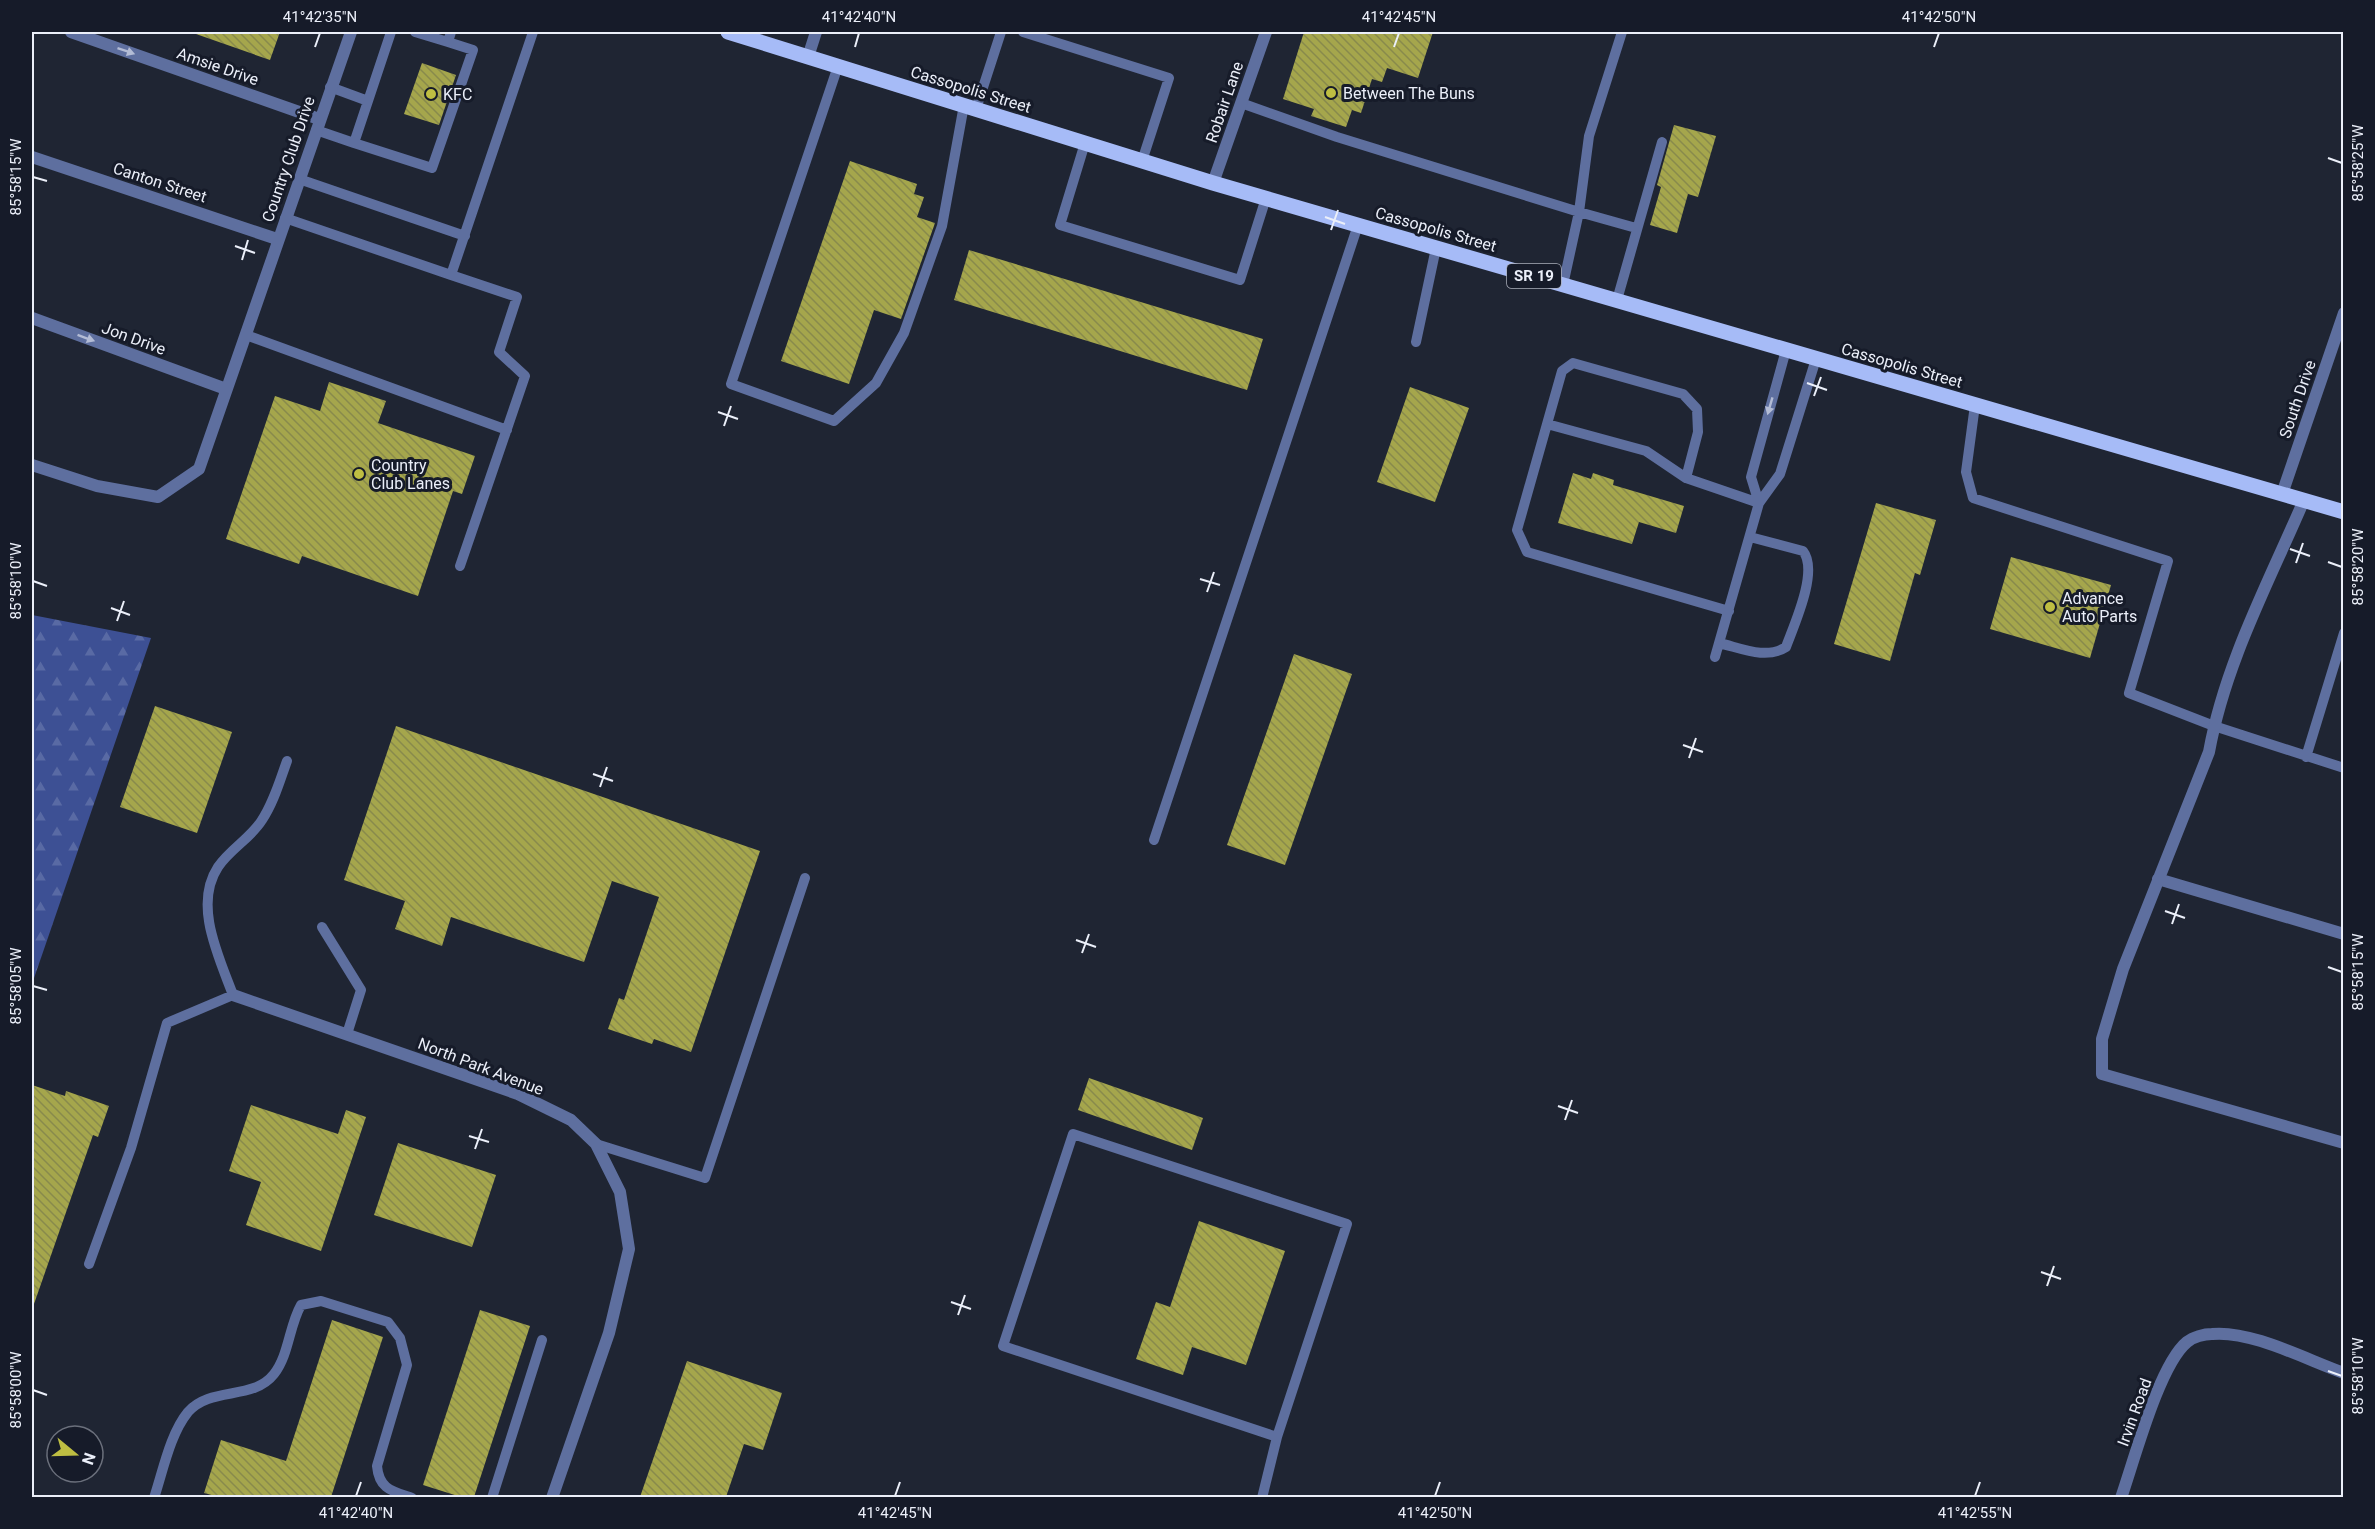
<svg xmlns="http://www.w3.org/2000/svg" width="2375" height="1529" font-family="Roboto,sans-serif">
  <defs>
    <pattern id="forest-firs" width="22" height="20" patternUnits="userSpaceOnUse" patternTransform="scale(1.5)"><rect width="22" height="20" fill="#3d5094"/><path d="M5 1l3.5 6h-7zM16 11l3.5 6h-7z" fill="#596aa4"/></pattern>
    <pattern id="building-back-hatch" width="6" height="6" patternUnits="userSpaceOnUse" patternTransform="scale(1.5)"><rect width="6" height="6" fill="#a5a64c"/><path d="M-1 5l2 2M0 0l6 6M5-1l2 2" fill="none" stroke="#888a4c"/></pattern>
  </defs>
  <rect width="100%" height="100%" fill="#1f2533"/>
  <path fill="url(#forest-firs)" d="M32 615 151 638 32 984Z"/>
  <path fill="url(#building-back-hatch)" d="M196 32H280L270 60 196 34Z
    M1304 32H1433L1418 78 1387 68 1382 82 1372 79 1361 113 1352 110 1346 127 1311 116 1314 109 1283 99Z
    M422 63 456 75 439 125 404 114Z
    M1674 125 1716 136 1698 197 1688 194 1677 233 1650 225 1661 187 1657 185Z
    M850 161 917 184 914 194 924 197 917 217 935 223 901 319 874 310 849 384 781 361Z
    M969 250 1263 339 1247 390 954 300Z
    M329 382 386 401 378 423 475 456 462 494 453 491 418 596 302 556 299 564 226 539 275 396 320 411Z
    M1410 387 1469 408 1435 502 1377 482Z
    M1573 473 1591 479 1593 473 1614 480 1613 485 1684 506 1676 533 1639 522 1632 544 1558 523Z
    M1876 503 1936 520 1920 575 1915 573 1890 661 1834 644Z
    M2011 557 2111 585 2090 658 1990 629Z
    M1294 654 1352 674 1285 865 1227 845Z
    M155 706 232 732 197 833 120 807Z
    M396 726 760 851 691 1052 654 1039 652 1044 608 1029 619 998 624 1000 659 897 612 881 584 962 451 917 442 946 395 929 405 901 344 880Z
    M1089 1078 1203 1118 1192 1150 1078 1110Z
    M32 1085 65 1096 66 1091 109 1106 98 1137 93 1135 34 1304 32 1303Z
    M251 1105 338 1134 346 1110 366 1117 321 1251 246 1225 261 1182 229 1171Z
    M398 1143 496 1175 472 1247 374 1215Z
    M1199 1221 1285 1251 1246 1365 1192 1347 1183 1375 1136 1359 1156 1302 1170 1307Z
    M480 1310 530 1326 474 1497H461L423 1485Z
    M332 1320 383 1337 331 1497H219L204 1493 221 1440 286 1461Z
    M687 1361 782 1393 763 1450 744 1444 726 1497H640Z"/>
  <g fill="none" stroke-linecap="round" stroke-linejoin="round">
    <path stroke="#5e6f9f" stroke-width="10" d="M415 32 448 42 451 32
      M1023 32 1169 78 1142 161
      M1622 32 1589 136 1579 212 1636 228
      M838 66 731 384 834 421 876 383 904 333 942 226 964 105
      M330 87 368 101 391 32
      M1241 103 1337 137 1579 212 1563 285
      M976 109 1001 32
      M316 130 354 143 368 101
      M354 143 432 168 473 50 448 42
      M1085 143 1060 225 1240 280 1266 198
      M299 179 465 236
      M285 218 451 275 533 32
      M451 275 517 297 499 352 525 376 460 566
      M1617 300 1662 142
      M246 335 507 430
      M1416 342 1436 248
      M1975 405 1966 472 1973 498 2168 561 2129 693 2214 726 2344 768
      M1547 424 1646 451 1686 478
      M1759 503 1751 477 1786 350
      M1729 611 1527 552 1517 530 1562 371 1573 363 1683 394 1697 409 1698 432 1686 478 1759 503
      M1719 643C1741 648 1766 660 1786 647 1794 625 1819 571 1803 551L1750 537
      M1715 657 1759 503 1780 474 1816 359
      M2306 757 2344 633
      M1154 840 1358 225
      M322 927 361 990 347 1034
      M596 1144 705 1178 805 878
      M89 1264 131 1148 167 1023 233 995C219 957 193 905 218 867 230 849 251 838 262 820 274 802 280 780 287 761
      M154 1498C163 1471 170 1434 188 1412 211 1386 253 1401 274 1374 289 1355 289 1326 301 1305L321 1301 388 1322 400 1338 407 1365 377 1466C379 1489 392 1491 412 1498
      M492 1498 542 1340
      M1262 1498 1277 1437 1347 1224 1073 1134 1003 1346 1277 1437"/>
    <path stroke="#5e6f9f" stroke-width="12" d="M71 32 319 119
      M808 57 816 32
      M32 157 277 239
      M1213 183 1266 32
      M32 318 226 389
      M32 465 97 486 158 497 199 469 351 32
      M2282 494 2344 313
      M2304 500C2269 582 2225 663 2209 752L2123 969 2102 1039V1074L2344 1143
      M2158 879 2344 934
      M233 995 518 1094 571 1120 596 1144 620 1192 629 1249 609 1333 552 1498
      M2121 1498C2134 1461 2159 1365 2187 1342 2193 1337 2204 1334 2212 1334 2251 1330 2307 1360 2344 1373"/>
    <path stroke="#a6bbf7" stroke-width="15" d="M728 32 1213 183 2344 512"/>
  </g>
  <defs><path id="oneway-solid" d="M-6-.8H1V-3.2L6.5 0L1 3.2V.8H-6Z" transform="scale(1.5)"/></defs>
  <g fill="#b3bcd5">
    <use href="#oneway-solid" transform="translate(126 51) rotate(19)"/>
    <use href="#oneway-solid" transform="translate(86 338) rotate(20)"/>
    <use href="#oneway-solid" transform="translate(1770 406) rotate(106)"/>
  </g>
  <path fill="none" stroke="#ebeff9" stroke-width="2" d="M315 47 320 33M855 47 859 33M1394 47 1399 33M1934 47 1939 33M2328 158 2342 163M33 177 47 181M1325 217 1345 224M1331 230 1338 210M235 246 255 253M242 260 248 240M1807 383 1827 390M1814 396 1821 377M718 412 738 419M724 426 731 406M2290 549 2310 556M2328 562 2342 567M2296 563 2303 543M1200 579 1220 585M33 581 47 586M1207 592 1214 572M111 608 130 615M117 621 124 601M1683 745 1703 752M1689 758 1696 738M593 774 613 781M600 787 607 767M2165 911 2185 918M2172 924 2179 904M1076 940 1096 947M1082 953 1089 934M2328 967 2342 972M33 986 47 990M1558 1106 1578 1113M1565 1120 1572 1100M469 1136 489 1142M475 1149 482 1129M2041 1272 2061 1279M2047 1286 2054 1266M951 1302 971 1309M958 1315 965 1295M2328 1371 2342 1376M33 1390 47 1395M356 1496 361 1482M895 1496 900 1482M1435 1496 1440 1482M1975 1496 1980 1482"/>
  <g fill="#bebe42" stroke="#161b29" stroke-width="2">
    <circle cx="1331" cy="93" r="6"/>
    <circle cx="431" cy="94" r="6"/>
    <circle cx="359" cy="474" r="6"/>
    <circle cx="2050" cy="607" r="6"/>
  </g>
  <g text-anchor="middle" stroke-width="6" stroke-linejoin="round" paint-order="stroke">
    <rect fill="#161b29" stroke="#abafbb" stroke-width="1.5" x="1507" y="264" width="54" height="24" rx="4.5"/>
    <g font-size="15" font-weight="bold" fill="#ebeff9">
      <text x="1534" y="281">SR 19</text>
    </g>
    <g font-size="16" fill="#ebeff9" stroke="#161b29">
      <text transform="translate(218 66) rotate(19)" y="6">Amsie Drive</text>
      <text transform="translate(971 89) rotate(17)" y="6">Cassopolis Street</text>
      <text transform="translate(1224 102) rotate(-71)" y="6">Robair Lane</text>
      <text transform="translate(288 159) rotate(-71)" y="6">Country Club Drive</text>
      <text transform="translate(160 182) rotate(18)" y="6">Canton Street</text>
      <text transform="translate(1436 229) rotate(16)" y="6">Cassopolis Street</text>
      <text transform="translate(134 338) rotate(20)" y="6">Jon Drive</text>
      <text transform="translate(1902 365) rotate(16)" y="6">Cassopolis Street</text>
      <text transform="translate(2297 399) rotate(-71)" y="6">South Drive</text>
      <text transform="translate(481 1066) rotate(21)" y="6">North Park Avenue</text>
      <text transform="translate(2134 1412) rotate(-70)" y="6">Irvin Road</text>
    </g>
    <g font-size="16" fill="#ebeff9" stroke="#161b29" text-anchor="start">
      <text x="1343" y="99">Between The Buns</text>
      <text x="443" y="100">KFC</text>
      <text x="371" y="471">Country<tspan x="371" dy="18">Club Lanes</tspan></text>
      <text x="2062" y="604">Advance<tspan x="2062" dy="18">Auto Parts</tspan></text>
    </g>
  </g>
  <rect width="2375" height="1529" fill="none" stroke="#161b29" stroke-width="66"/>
  <g transform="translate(75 1454) rotate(109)"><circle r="28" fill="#161b29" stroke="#6b707c" stroke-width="1.5"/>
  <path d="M0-4.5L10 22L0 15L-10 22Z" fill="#bebe42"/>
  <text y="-9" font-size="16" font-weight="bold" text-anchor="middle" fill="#ebeff9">N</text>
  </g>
  <rect x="33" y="33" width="2309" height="1463" fill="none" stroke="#ebeff9" stroke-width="2"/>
  <g font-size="15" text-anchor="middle" fill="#ebeff9">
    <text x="320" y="22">41°42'35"N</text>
    <text x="859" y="22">41°42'40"N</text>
    <text x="1399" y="22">41°42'45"N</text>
    <text x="1939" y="22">41°42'50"N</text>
    <text transform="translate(2358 163) rotate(-90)" y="5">85°58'25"W</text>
    <text transform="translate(16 177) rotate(-90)" y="5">85°58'15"W</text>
    <text transform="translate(2358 567) rotate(-90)" y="5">85°58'20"W</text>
    <text transform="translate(16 581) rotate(-90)" y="5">85°58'10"W</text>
    <text transform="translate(2358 972) rotate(-90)" y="5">85°58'15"W</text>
    <text transform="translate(16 986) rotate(-90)" y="5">85°58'05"W</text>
    <text transform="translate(2358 1376) rotate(-90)" y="5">85°58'10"W</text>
    <text transform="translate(16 1390) rotate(-90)" y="5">85°58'00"W</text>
    <text x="356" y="1518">41°42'40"N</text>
    <text x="895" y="1518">41°42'45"N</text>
    <text x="1435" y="1518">41°42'50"N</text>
    <text x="1975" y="1518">41°42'55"N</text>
  </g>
</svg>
